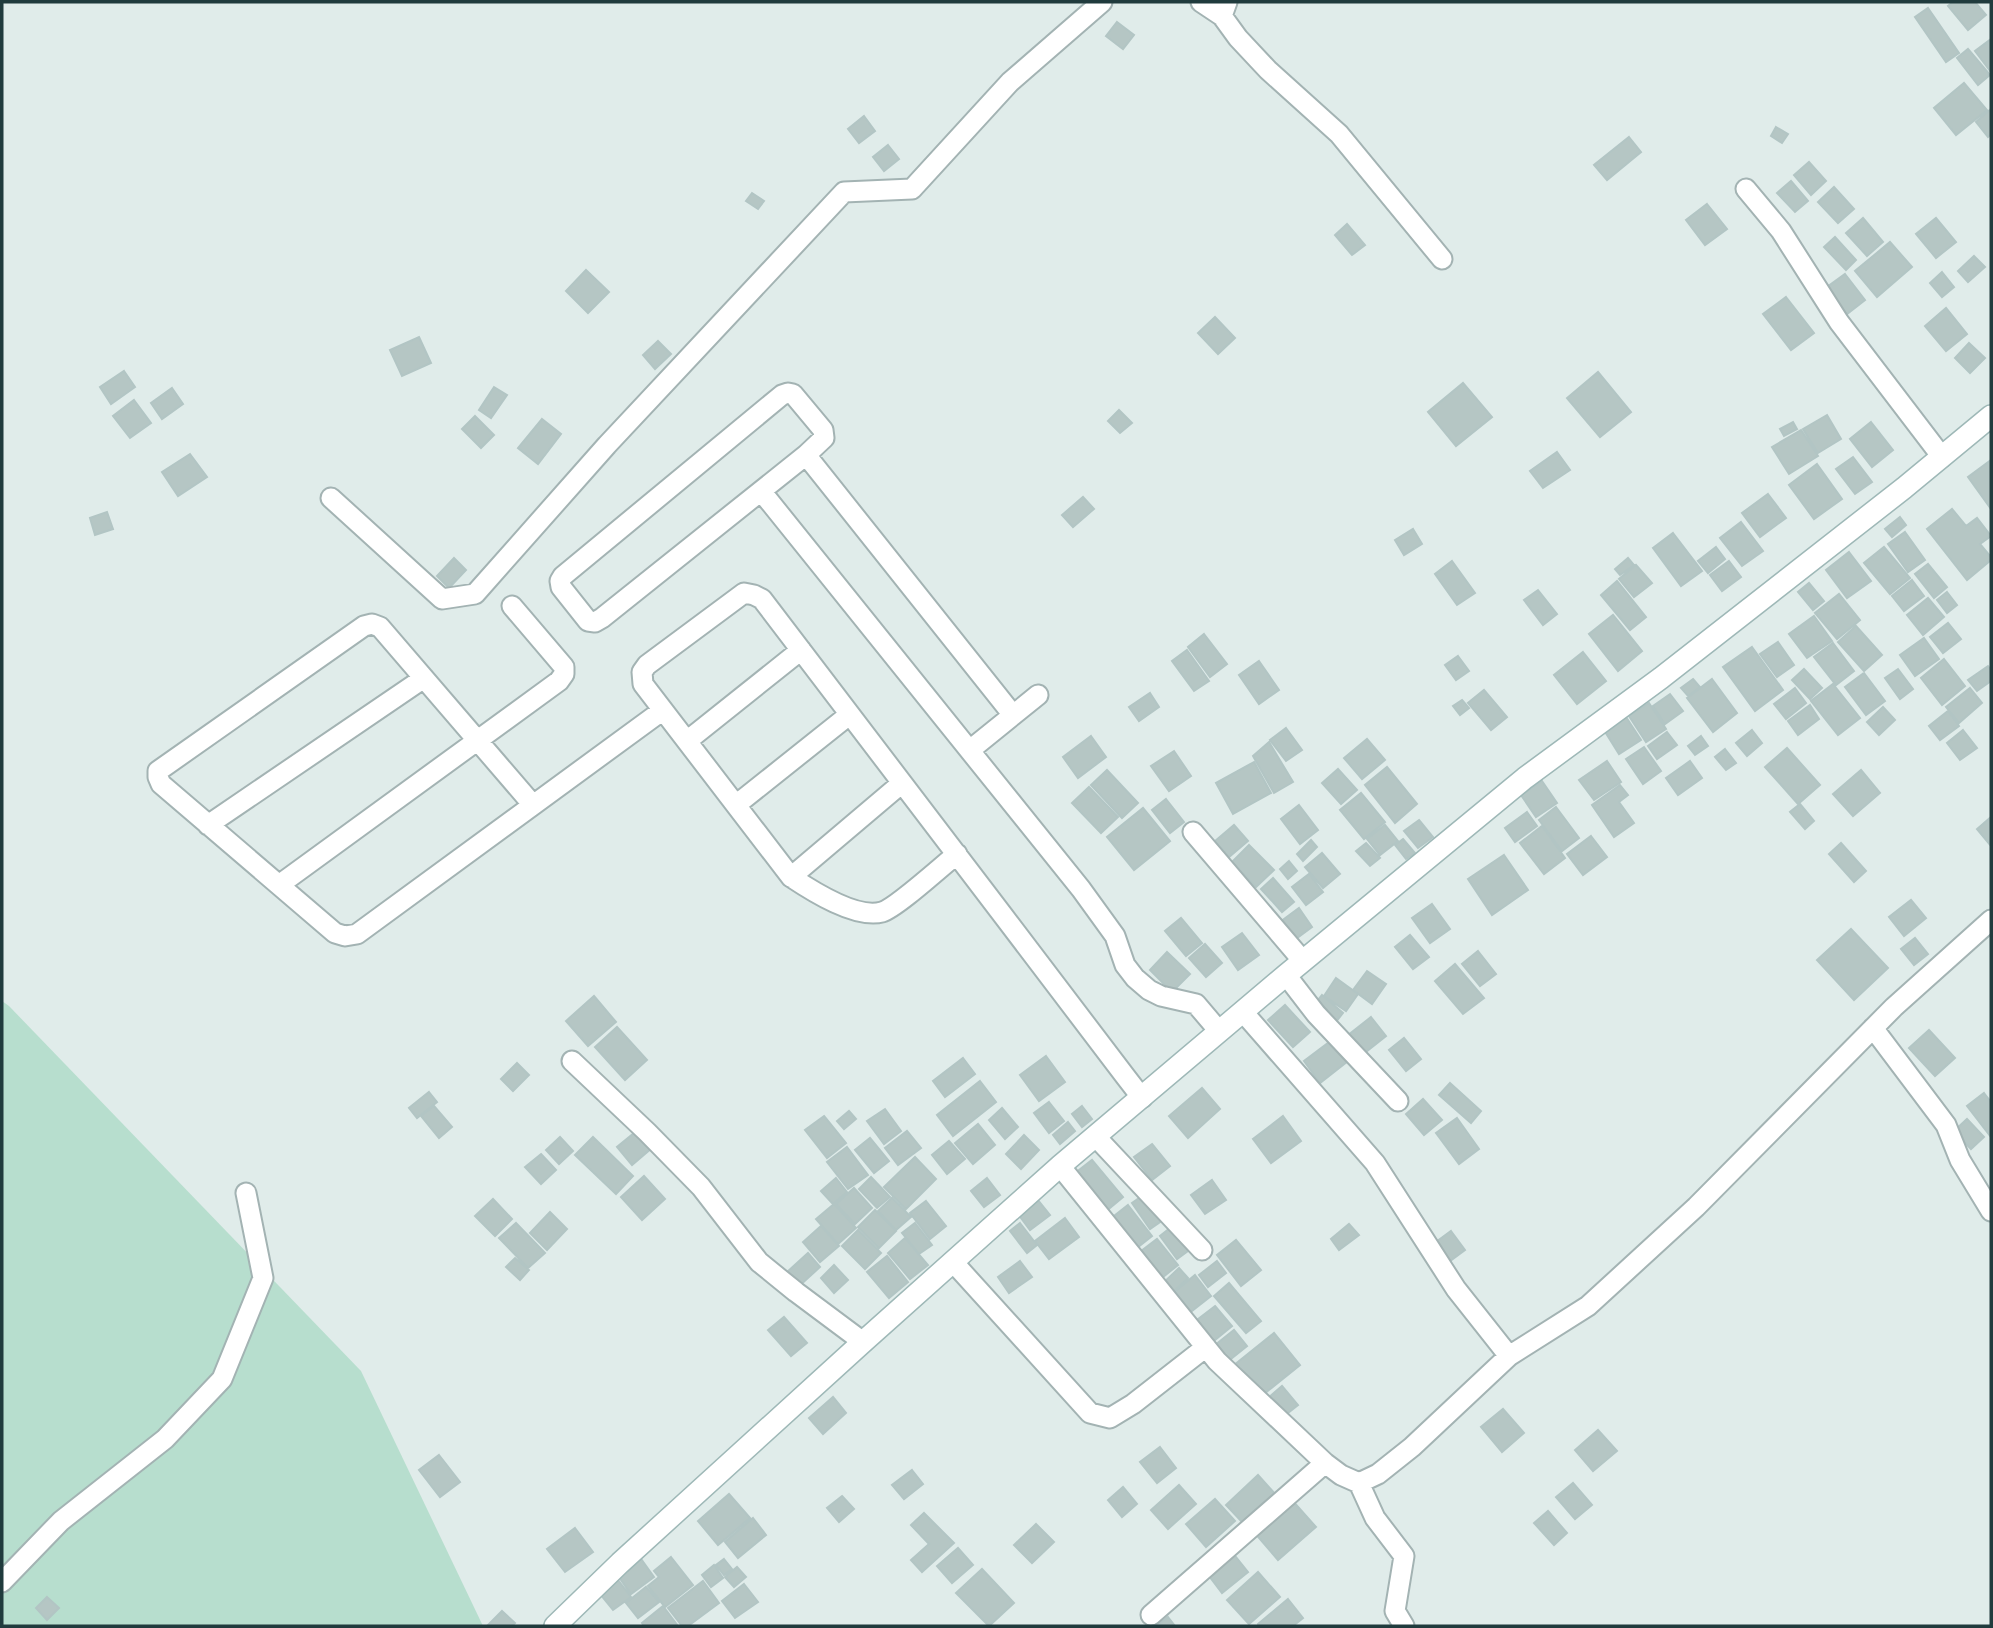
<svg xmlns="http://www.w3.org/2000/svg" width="1993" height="1628" font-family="Inter,sans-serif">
  <rect width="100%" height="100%" fill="#e0ecea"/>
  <path fill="#b7dece" d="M2 1001 9 1006 361 1371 483 1626H2Z"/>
  <path fill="#b5c6c4" stroke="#b2c5c4" stroke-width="2" d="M1953 2H1975L1986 15 1968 30 1948 6Z
    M1928 8 1959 53 1946 62 1915 17Z
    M1117 22 1134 35 1123 49 1106 36Z
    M1991 39V72L1975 51Z
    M1968 49 1990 75 1978 85 1957 58Z
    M1964 83 1987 110 1956 135 1934 108Z
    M1991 109V134L1988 137 1976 122Z
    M864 116 875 131 859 143 848 129Z
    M1776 127 1788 134 1782 143 1771 136Z
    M1629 137 1641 152 1607 180 1594 165Z
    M888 145 899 159 884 171 873 157Z
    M1809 162 1826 181 1811 195 1794 175Z
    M1791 181 1808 201 1795 212 1777 193Z
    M1834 187 1854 209 1838 223 1818 202Z
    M752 193 764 201 758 209 746 201Z
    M1707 204 1727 229 1705 245 1686 220Z
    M1863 218 1883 242 1867 256 1846 233Z
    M1936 218 1956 242 1936 258 1916 234Z
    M1347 224 1365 245 1352 255 1335 235Z
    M1835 237 1856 260 1846 270 1824 247Z
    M1890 242 1912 267 1877 297 1855 271Z
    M1974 256 1985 267 1968 282 1958 271Z
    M586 270 609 292 588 313 566 291Z
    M1942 272 1954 287 1942 297 1930 283Z
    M1845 274 1865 300 1847 314 1827 287Z
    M1786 297 1814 333 1791 350 1763 314Z
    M1946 308 1967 334 1946 351 1925 326Z
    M1215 317 1235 338 1218 354 1198 333Z
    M419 337 431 363 402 376 390 350Z
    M658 341 671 354 655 369 643 355Z
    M1969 343 1985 358 1970 373 1955 358Z
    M124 371 135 387 111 404 100 387Z
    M1598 372 1631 412 1600 437 1567 398Z
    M1463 383 1492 417 1456 446 1428 412Z
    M494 387 507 395 491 418 479 410Z
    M172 388 183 404 162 419 151 403Z
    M134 400 151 423 130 438 113 416Z
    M1119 410 1132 423 1120 433 1108 421Z
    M1827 415 1841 439 1818 453 1803 429Z
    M475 416 494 435 481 448 462 429Z
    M542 419 561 434 538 464 518 448Z
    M1793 422 1797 429 1784 436 1780 429Z
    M1871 422 1893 450 1872 467 1850 439Z
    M1801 430 1818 456 1789 474 1772 447Z
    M1557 452 1570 470 1543 488 1530 471Z
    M190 454 207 477 178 496 162 472Z
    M1853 457 1872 482 1855 494 1836 469Z
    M1991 460V509L1968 477Z
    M1817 464 1842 499 1814 519 1789 485Z
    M1768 494 1786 518 1760 537 1742 513Z
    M1083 497 1094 509 1073 527 1062 515Z
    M1952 509 1966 526 1977 518 1991 536 1980 544 1991 557V560L1967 580 1927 529Z
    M107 512 113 529 95 535 90 518Z
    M1900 517 1906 525 1892 537 1885 529Z
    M1741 522 1763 551 1742 566 1720 538Z
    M1413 529 1422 544 1404 555 1395 540Z
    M1905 532 1925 560 1908 572 1888 544Z
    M1673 533 1702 571 1681 586 1653 548Z
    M1716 547 1725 559 1708 573 1698 561Z
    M1884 547 1910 578 1890 594 1864 563Z
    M1849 552 1871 581 1847 598 1826 570Z
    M454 558 466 570 449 588 437 576Z
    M1628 558 1634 565 1620 575 1615 569Z
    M1452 561 1475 593 1457 605 1435 574Z
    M1729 561 1741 577 1722 591 1710 575Z
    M1928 564 1947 587 1934 598 1915 574Z
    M1636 565 1652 583 1634 597 1619 579Z
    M1912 580 1924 596 1904 611 1892 596Z
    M1617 581 1646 617 1630 630 1601 595Z
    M1809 583 1824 601 1813 610 1798 592Z
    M1538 590 1557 614 1543 625 1524 600Z
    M1947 592 1957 605 1947 613 1937 600Z
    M1839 594 1860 620 1837 639 1815 613Z
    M1928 598 1944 617 1923 635 1907 615Z
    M1613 615 1642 651 1618 671 1589 634Z
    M1814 616 1832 641 1807 658 1789 634Z
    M1948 623 1961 639 1943 653 1930 637Z
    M1856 626 1882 655 1864 671 1838 642Z
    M1204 634 1227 664 1210 677 1188 647Z
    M1924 638 1939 659 1915 676 1900 655Z
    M1778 642 1794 665 1777 677 1760 654Z
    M1833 643 1854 671 1836 685 1814 657Z
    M1752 647 1783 690 1755 711 1723 667Z
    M1187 650 1209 681 1194 691 1172 661Z
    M1583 652 1606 681 1577 704 1554 675Z
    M1458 656 1469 671 1456 680 1445 665Z
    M1944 659 1965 686 1942 705 1921 678Z
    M1259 661 1279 690 1259 704 1239 675Z
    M1988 666 1991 670V681L1977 691 1968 680Z
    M1804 669 1822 688 1810 699 1792 680Z
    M1898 669 1913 689 1900 699 1885 678Z
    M1864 673 1885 701 1866 715 1845 687Z
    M1693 679 1700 687 1688 696 1681 688Z
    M1712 679 1737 713 1713 732 1687 698Z
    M1833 684 1860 718 1838 735 1811 701Z
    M1795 688 1806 703 1786 719 1774 704Z
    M1970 688 1982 703 1959 723 1946 707Z
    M1484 690 1507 717 1491 730 1468 703Z
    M1150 693 1159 707 1139 721 1129 707Z
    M1670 694 1683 711 1665 724 1653 706Z
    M1462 700 1469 708 1460 715 1453 706Z
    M1649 703 1666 729 1646 742 1629 716Z
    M1810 705 1819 719 1798 735 1788 721Z
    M1883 707 1895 720 1879 735 1867 722Z
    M1948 711 1959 726 1940 740 1929 726Z
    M1626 717 1641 740 1619 754 1604 730Z
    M1286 728 1302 750 1286 761 1270 740Z
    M1752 730 1762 743 1747 756 1736 743Z
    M1963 730 1977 748 1960 760 1947 743Z
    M1667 732 1677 745 1657 759 1648 746Z
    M1091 736 1106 757 1078 778 1063 757Z
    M1701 736 1708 746 1695 755 1688 746Z
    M1367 739 1385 760 1362 779 1344 758Z
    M1269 742 1293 782 1274 793 1253 756Z
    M1644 747 1661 771 1643 784 1626 759Z
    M1787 748 1820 785 1798 804 1765 767Z
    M1725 749 1736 763 1726 770 1715 757Z
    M1174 751 1191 776 1169 791 1151 766Z
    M1607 761 1621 782 1594 800 1579 780Z
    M1690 761 1702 778 1678 795 1666 778Z
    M1254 762 1271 793 1233 814 1216 783Z
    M1387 767 1417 804 1395 823 1365 785Z
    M1338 769 1357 790 1341 804 1322 783Z
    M1107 770 1138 803 1122 818 1091 785Z
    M1861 770 1880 793 1853 816 1833 794Z
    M1542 781 1557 803 1536 817 1521 795Z
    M1620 785 1628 795 1619 802 1634 823 1614 837 1592 805Z
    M1089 787 1118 817 1101 833 1072 803Z
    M1361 793 1385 822 1364 839 1340 810Z
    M1166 799 1184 822 1170 833 1152 810Z
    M1800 804 1814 821 1805 829 1790 812Z
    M1299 805 1318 830 1300 844 1281 819Z
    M1556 807 1579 838 1562 851 1539 820Z
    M1143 808 1170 841 1134 870 1107 837Z
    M1527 812 1537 826 1515 842 1505 828Z
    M1991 817V846L1977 829Z
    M1419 820 1433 837 1418 848 1404 831Z
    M1234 825 1248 841 1229 857 1215 841Z
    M1385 825 1398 841 1380 855 1367 839Z
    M1542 826 1565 858 1544 874 1520 843Z
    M1591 836 1607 857 1583 875 1567 854Z
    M1403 839 1415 853 1406 859 1395 845Z
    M1311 840 1317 847 1303 861 1297 854Z
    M1366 843 1380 858 1370 866 1356 851Z
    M1841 843 1866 871 1854 882 1829 854Z
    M1249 845 1274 870 1256 887 1232 862Z
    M1322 853 1340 874 1323 888 1305 867Z
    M1504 855 1528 890 1492 915 1468 879Z
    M1289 861 1297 871 1288 879 1280 869Z
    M1309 874 1323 892 1306 905 1292 887Z
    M1273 878 1294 902 1282 912 1261 889Z
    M1911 900 1926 918 1904 936 1889 917Z
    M1432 904 1450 929 1430 943 1412 918Z
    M1299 908 1312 927 1293 941 1280 922Z
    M1181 918 1202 943 1186 956 1165 931Z
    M1851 929 1888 968 1854 1000 1817 960Z
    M1242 933 1259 955 1238 970 1222 947Z
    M1410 935 1429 957 1413 969 1395 947Z
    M1915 938 1928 954 1914 965 1901 949Z
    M1205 944 1222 963 1206 977 1189 958Z
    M1478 951 1496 974 1480 986 1462 964Z
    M1167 952 1190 974 1172 992 1150 970Z
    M1455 964 1484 998 1463 1014 1435 981Z
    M1367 971 1386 984 1372 1004 1353 990Z
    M1336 978 1358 994 1346 1011 1324 996Z
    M1322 995 1343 1013 1335 1023 1314 1005Z
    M594 996 616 1022 588 1046 566 1021Z
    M1285 1005 1310 1032 1293 1047 1268 1020Z
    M1371 1017 1386 1036 1362 1055 1347 1036Z
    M617 1027 647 1060 625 1080 595 1047Z
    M1929 1030 1955 1058 1935 1076 1909 1048Z
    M1404 1038 1421 1059 1406 1071 1389 1050Z
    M1332 1040 1348 1061 1320 1083 1304 1061Z
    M1046 1056 1065 1082 1039 1101 1020 1075Z
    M963 1058 975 1074 945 1097 933 1081Z
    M517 1063 529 1075 513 1091 501 1079Z
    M980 1081 996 1102 953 1136 937 1115Z
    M1450 1083 1481 1111 1471 1123 1439 1095Z
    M1202 1088 1220 1109 1188 1138 1169 1116Z
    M429 1092 437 1102 417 1118 409 1108Z
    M1984 1093 1991 1102V1137L1967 1106Z
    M1423 1099 1442 1120 1424 1135 1406 1114Z
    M1049 1102 1064 1121 1049 1133 1034 1113Z
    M434 1106 452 1127 439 1138 421 1116Z
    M1082 1106 1092 1119 1082 1127 1072 1114Z
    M1002 1108 1018 1127 1005 1139 989 1120Z
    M885 1109 901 1131 884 1144 867 1121Z
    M849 1111 856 1119 844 1129 837 1121Z
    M824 1116 846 1143 827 1158 805 1130Z
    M1283 1116 1301 1141 1271 1163 1253 1139Z
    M1457 1118 1479 1149 1459 1164 1436 1133Z
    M1967 1119 1984 1137 1971 1149 1954 1131Z
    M1068 1122 1075 1131 1060 1144 1053 1135Z
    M978 1124 995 1145 973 1164 955 1143Z
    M639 1129 653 1147 632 1165 617 1147Z
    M907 1131 921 1148 898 1165 885 1148Z
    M1024 1135 1039 1150 1021 1169 1006 1154Z
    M560 1137 573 1151 559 1164 546 1150Z
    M593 1137 633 1176 616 1194 575 1155Z
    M870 1138 889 1161 874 1173 855 1150Z
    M949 1141 965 1159 947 1174 932 1155Z
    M1152 1144 1170 1166 1152 1180 1134 1157Z
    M847 1147 868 1175 848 1189 827 1162Z
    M541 1154 556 1170 541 1184 525 1167Z
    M915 1157 936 1179 906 1209 884 1187Z
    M1092 1160 1123 1197 1105 1212 1074 1174Z
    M644 1176 665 1199 642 1220 621 1197Z
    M871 1177 890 1197 877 1208 859 1189Z
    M836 1178 847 1192 833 1204 821 1191Z
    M987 1178 1000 1195 984 1207 971 1191Z
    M1212 1180 1226 1200 1205 1214 1191 1195Z
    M854 1188 872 1208 855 1224 836 1204Z
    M1145 1194 1163 1220 1150 1229 1132 1203Z
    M892 1198 911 1217 896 1230 878 1211Z
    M493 1199 512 1219 495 1236 475 1216Z
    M1037 1199 1050 1215 1030 1230 1018 1214Z
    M926 1201 946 1226 930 1239 910 1213Z
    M834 1204 856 1228 838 1244 816 1219Z
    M1128 1205 1152 1236 1133 1251 1109 1220Z
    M875 1210 896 1231 879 1248 858 1227Z
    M550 1212 567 1229 547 1250 530 1233Z
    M1065 1218 1079 1237 1049 1259 1035 1241Z
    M516 1223 545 1253 528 1268 499 1238Z
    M915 1223 932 1245 919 1254 902 1233Z
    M1020 1223 1037 1245 1027 1253 1010 1231Z
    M1349 1224 1359 1235 1339 1250 1331 1239Z
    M1174 1225 1192 1248 1177 1259 1160 1236Z
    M821 1226 839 1246 820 1262 803 1242Z
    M858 1230 881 1253 865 1269 842 1246Z
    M1451 1231 1465 1250 1450 1261 1436 1242Z
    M905 1238 928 1265 910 1279 888 1253Z
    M1157 1239 1178 1265 1158 1281 1136 1255Z
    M1236 1240 1261 1270 1241 1286 1217 1255Z
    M808 1253 820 1267 798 1287 786 1273Z
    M887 1256 908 1282 889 1298 867 1272Z
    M515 1258 529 1270 520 1280 506 1267Z
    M1020 1261 1032 1277 1009 1293 998 1277Z
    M1217 1261 1226 1273 1208 1287 1199 1275Z
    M834 1265 848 1280 834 1293 821 1278Z
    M1179 1268 1188 1278 1169 1296 1160 1286Z
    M1195 1275 1211 1296 1188 1314 1172 1294Z
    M1229 1283 1261 1321 1246 1333 1214 1296Z
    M1215 1306 1232 1326 1210 1344 1193 1323Z
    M784 1317 807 1343 791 1356 768 1330Z
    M1234 1330 1247 1346 1227 1362 1214 1346Z
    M1274 1333 1300 1365 1259 1398 1233 1366Z
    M1282 1386 1298 1405 1283 1417 1267 1399Z
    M833 1397 846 1413 823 1434 809 1418Z
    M1503 1409 1524 1433 1502 1452 1481 1427Z
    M1598 1430 1617 1451 1593 1471 1575 1450Z
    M1160 1447 1176 1468 1157 1483 1140 1462Z
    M439 1455 460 1482 440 1497 419 1470Z
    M912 1470 923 1484 904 1499 892 1485Z
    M1258 1475 1276 1495 1244 1524 1226 1505Z
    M1573 1483 1592 1505 1575 1519 1556 1497Z
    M1179 1485 1196 1504 1168 1529 1151 1510Z
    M1123 1487 1137 1504 1122 1517 1108 1500Z
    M729 1494 750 1518 718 1545 698 1521Z
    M842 1496 854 1509 839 1522 827 1508Z
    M1215 1499 1235 1521 1206 1547 1186 1524Z
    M1291 1499 1316 1527 1278 1560 1254 1532Z
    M1548 1511 1567 1533 1554 1545 1534 1523Z
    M924 1513 954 1543 922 1572 911 1560 929 1544 911 1525Z
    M753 1518 766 1535 738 1558 725 1542Z
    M1036 1524 1054 1542 1032 1563 1014 1545Z
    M575 1528 593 1552 565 1572 547 1549Z
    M958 1548 973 1565 952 1583 937 1566Z
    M1232 1552 1248 1572 1222 1593 1206 1572Z
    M639 1556 654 1577 631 1594 616 1573Z
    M671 1557 693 1585 665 1607 648 1586 659 1577 654 1571Z
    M724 1559 732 1569 724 1575 716 1565Z
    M714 1565 723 1578 711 1587 702 1575Z
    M737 1567 746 1577 734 1587 725 1577Z
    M982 1569 1014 1603 989 1626 956 1593Z
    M1258 1572 1280 1597 1249 1624 1227 1600Z
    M618 1580 631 1597 613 1610 600 1594Z
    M703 1581 719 1603 688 1626H682L668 1608Z
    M744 1584 758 1602 735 1618 722 1601Z
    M646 1587 659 1602 638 1618 626 1603Z
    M47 1597 59 1608 47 1620 36 1608Z
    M1288 1599 1303 1618 1293 1626H1259L1258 1624Z
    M663 1606 678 1626H644L642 1623Z
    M502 1611 515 1623 512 1626H487Z
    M1168 1617 1175 1626H1156Z"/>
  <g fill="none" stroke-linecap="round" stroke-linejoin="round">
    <defs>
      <path id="street" d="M1201 2 1222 16
        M1227 2 1222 16 1238 38 1268 70 1339 134 1442 259
        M1746 189 1781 231 1839 322 1942 457
        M806 455 824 438 823 430 793 394 788 393 782 395 563 576 560 581 561 587 588 621 595 622 602 618 806 455 1013 715
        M761 491 1081 889 1115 936 1125 965 1135 978 1149 990 1161 996 1196 1004 1219 1031
        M331 498 442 599 475 594 607 445 844 192 912 189 1010 82 1102 2
        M687 741 801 650
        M970 750 1038 695
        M533 805 380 627 372 624 364 626 158 771V777L161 784 335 933 345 936 357 934 663 710
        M736 805 849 715
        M208 825 424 678
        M1193 832 1303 961
        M957 854C942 866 896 908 882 912 856 919 812 891 791 877L643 684 642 672 647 665 744 593 754 595 762 599C884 758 1004 917 1125 1076L1142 1098
        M791 877 902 783
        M279 885 559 681 564 674V667L512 606
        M1286 975 1316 1014 1398 1101
        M1243 1012 1375 1163 1456 1289 1509 1356
        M1873 1028 1946 1125 1960 1160 1991 1211
        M572 1061 647 1132 701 1187 759 1262 796 1292 863 1342
        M1096 1137 1202 1250
        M1060 1166 1217 1361 1325 1463 1341 1475 1359 1483 1378 1474 1412 1447 1509 1356 1588 1306 1696 1207 1894 1007 1991 920
        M953 1262 1090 1413 1110 1418 1133 1404 1206 1347
        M1359 1483 1375 1518 1404 1556 1395 1611 1404 1626
        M2 1582 61 1521 165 1439 222 1379 263 1278 246 1193
        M1151 1615 1325 1463"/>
      <path id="secondary" d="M555 1626 620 1563 863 1342 1060 1166 1286 975 1525 778 1661 678 1904 488 1991 416"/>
    </defs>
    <use href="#street" stroke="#a3b3b3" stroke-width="23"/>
    <use href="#secondary" stroke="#9eb8b7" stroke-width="24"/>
    <use href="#street" stroke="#fff" stroke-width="19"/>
    <use href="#secondary" stroke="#fff" stroke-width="21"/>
  </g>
  <rect width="1993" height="1628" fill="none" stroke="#203b3d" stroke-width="7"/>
</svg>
